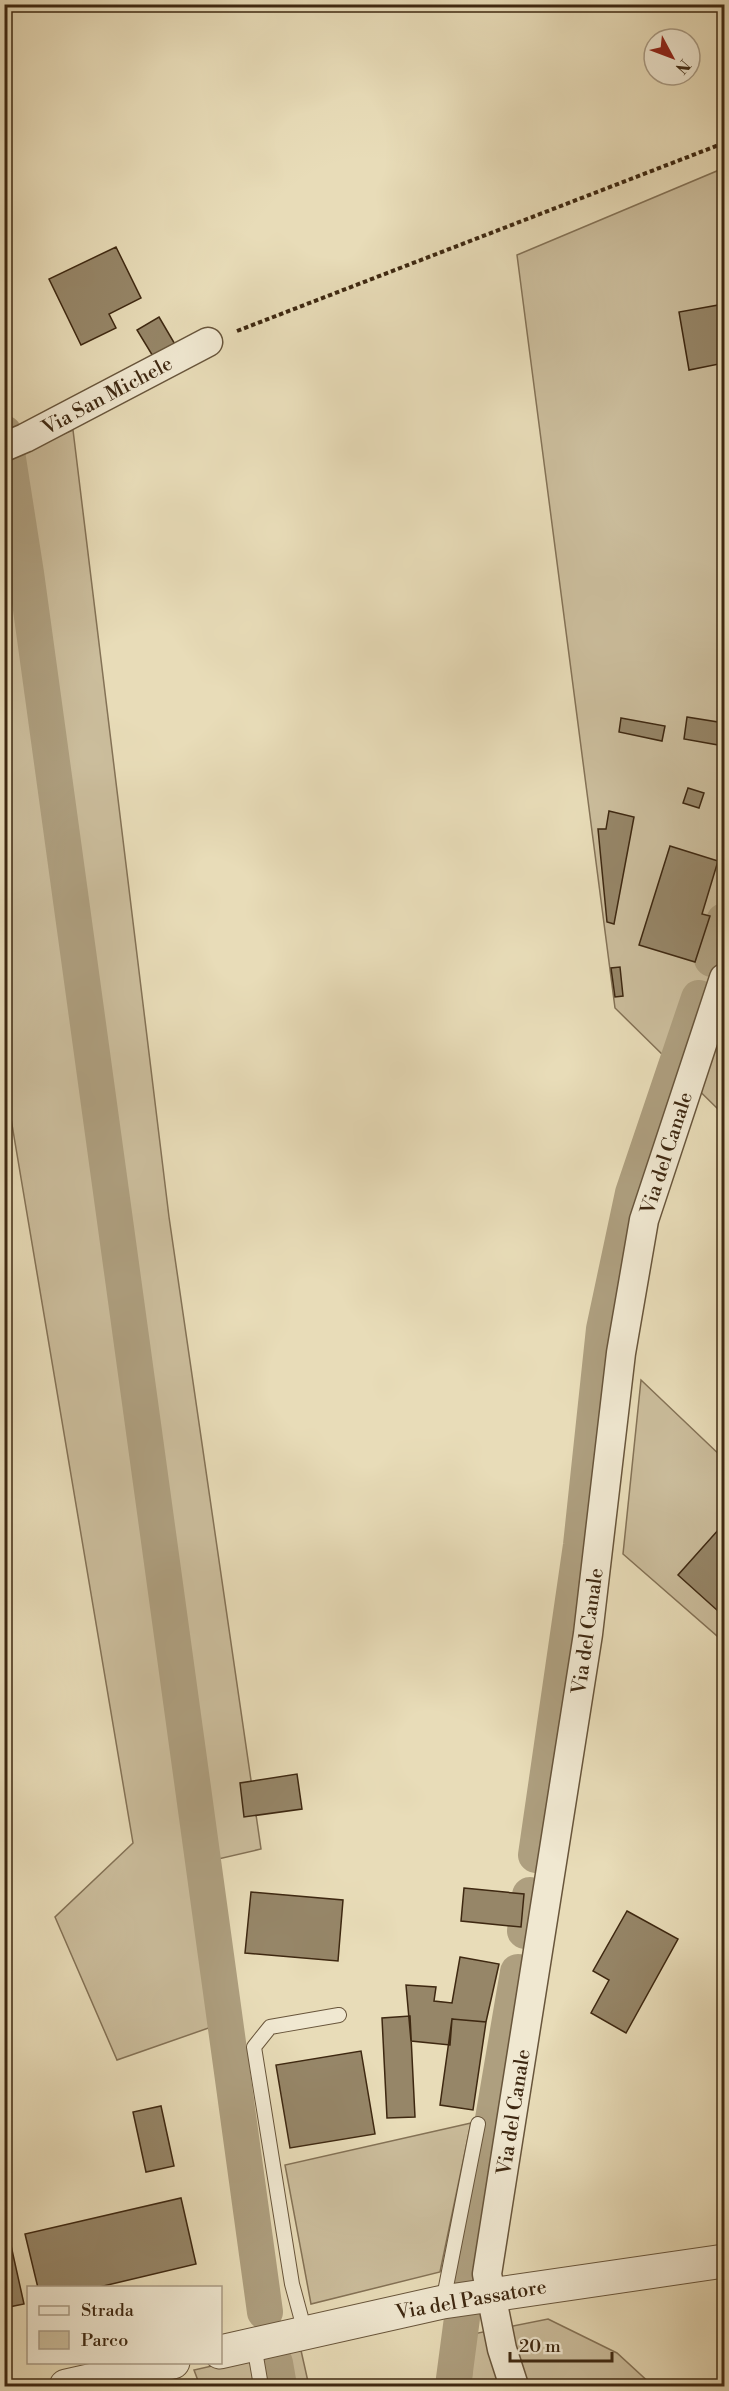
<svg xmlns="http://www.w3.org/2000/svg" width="729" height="2391" font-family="'Libre Bodoni',serif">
  <rect width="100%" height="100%" fill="#e8dcb8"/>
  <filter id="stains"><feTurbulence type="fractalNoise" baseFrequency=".00333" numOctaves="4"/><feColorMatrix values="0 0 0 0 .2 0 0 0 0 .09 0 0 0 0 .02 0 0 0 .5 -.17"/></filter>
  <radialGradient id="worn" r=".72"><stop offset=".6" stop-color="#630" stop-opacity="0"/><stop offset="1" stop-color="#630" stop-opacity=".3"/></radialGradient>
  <path fill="#cbbd9c" stroke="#847256" stroke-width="1.5" d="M724 168V1115L615 1008 517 255Z
    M73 430 169 1217 261 1849 192 1865 220 2024 117 2060 55 1917 133 1843 5 1083 4 459Z
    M641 1380 724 1459V1642L623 1554Z
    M471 2123 440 2272 311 2304 285 2165Z
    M548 2319 617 2353 653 2386H471L473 2334Z
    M300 2346 309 2386H200L194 2370Z"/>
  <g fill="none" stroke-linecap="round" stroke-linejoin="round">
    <path stroke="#ae9f7f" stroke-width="36" d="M4 433 26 573 265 2312
      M712 959 724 921
      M536 1855 581 1545 604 1329 633 1193 699 998
      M525 1931 530 1895
      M467 2272 518 1972
      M275 2363 279 2386
      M453 2386 462 2318"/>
  </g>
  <path fill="#968668" stroke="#3e2811" stroke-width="1.5" d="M116 247 141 298 109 314 116 328 81 345 49 279Z
    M724 304V363L689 370 679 312Z
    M159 317 176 346 154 358 137 330Z
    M687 717 724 723V746L684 739Z
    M621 718 665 726 662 741 619 732Z
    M688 788 704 793 699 808 683 803Z
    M609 811 634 817 614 924 607 922 598 829H606Z
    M670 846 718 861 702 914 710 916 695 962 639 945Z
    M620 967 623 996 615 997 611 968Z
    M719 1529 724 1534V1604L718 1611 678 1575Z
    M297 1774 302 1809 244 1817 240 1783Z
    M464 1888 524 1894 521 1927 461 1921Z
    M251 1892 343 1900 338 1961 245 1953Z
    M627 1911 678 1939 626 2033 591 2013 609 1980 593 1971Z
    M460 1957 499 1964 486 2022 452 2019 450 2045 411 2041 406 1985 436 1987 434 2001 452 2003Z
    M410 2016 415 2117 387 2118 382 2018Z
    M452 2019 486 2022 473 2110 440 2105Z
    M361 2051 375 2134 290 2148 276 2065Z
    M161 2106 174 2166 146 2172 133 2112Z
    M181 2198 196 2264 95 2288H38L25 2234Z
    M10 2241 24 2304 4 2308V2242Z"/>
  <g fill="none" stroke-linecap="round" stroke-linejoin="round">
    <defs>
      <path id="service" d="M443 2302 478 2124
        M305 2332 292 2284 254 2047 270 2027 339 2015
        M254 2345 261 2386"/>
      <path id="minor" d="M4 447 25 438 208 342
        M514 2386 502 2349 487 2274 588 1634 621 1353 644 1220 724 978"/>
      <path id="tertiary" d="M220 2352 443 2302 724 2261
        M66 2386 173 2362"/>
    </defs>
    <use href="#service" stroke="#68553b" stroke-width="16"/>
    <use href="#minor" stroke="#68553b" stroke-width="31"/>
    <use href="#tertiary" stroke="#68553b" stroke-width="35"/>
    <path stroke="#3e2811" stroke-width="4" stroke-dasharray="4.5 3" stroke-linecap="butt" d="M237 331 724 143"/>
    <use href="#service" stroke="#f0e8d1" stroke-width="14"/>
    <use href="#minor" stroke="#f0e8d1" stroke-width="28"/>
    <use href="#tertiary" stroke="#f0e8d1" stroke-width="33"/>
  </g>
  <g text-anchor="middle" stroke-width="5" stroke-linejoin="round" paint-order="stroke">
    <g font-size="20" fill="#3e2811" stroke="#f0e8d1">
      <text transform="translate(107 395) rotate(-28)" y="7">Via San Michele</text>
      <text transform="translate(666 1153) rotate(-72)" y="7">Via del Canale</text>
      <text transform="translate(587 1631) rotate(-82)" y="7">Via del Canale</text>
      <text transform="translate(513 2112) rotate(-81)" y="7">Via del Canale</text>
      <text transform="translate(471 2299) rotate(-10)" y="7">Via del Passatore</text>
    </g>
  </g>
  <rect width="729" height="2391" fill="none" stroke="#e8dcb8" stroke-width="24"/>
  <rect x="6" y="6" width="717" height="2379" fill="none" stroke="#3e2811" stroke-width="3"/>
  <rect x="12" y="12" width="705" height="2367" fill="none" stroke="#3e2811" stroke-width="1.5"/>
  <rect x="27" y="2286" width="195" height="78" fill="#f0e8d1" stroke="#a99b84" stroke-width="1.5"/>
  <rect x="39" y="2306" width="30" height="9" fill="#f0e8d1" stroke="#a99b84" stroke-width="1.5"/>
  <text x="81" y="2316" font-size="18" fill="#3e2811">Strada</text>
  <rect x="39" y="2331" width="30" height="18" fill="#cbbd9c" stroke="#a99b84" stroke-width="1.5"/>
  <text x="81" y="2346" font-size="18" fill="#3e2811">Parco</text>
  <g transform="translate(672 57) rotate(131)"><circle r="28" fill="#f0e8d1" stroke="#a99b84" stroke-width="1.5"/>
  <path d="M0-4.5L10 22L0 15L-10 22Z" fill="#8f2418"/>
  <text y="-9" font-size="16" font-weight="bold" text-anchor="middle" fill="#3e2811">N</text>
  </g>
  <path d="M510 2352v9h102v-9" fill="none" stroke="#3e2811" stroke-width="3"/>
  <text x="519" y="2352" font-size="18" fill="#3e2811" stroke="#f0e8d1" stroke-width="4.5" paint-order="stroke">20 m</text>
  <rect width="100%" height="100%" filter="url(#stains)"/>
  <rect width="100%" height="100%" fill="url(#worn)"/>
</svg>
